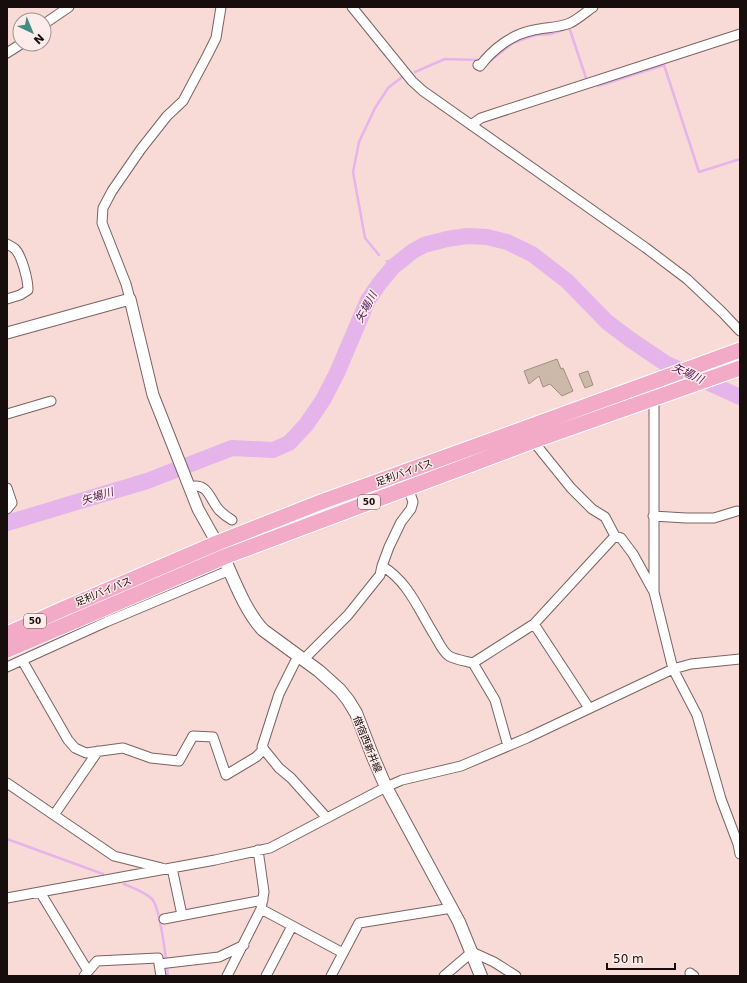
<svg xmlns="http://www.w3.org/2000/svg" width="747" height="983" font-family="'DejaVu Sans','Noto Sans JP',sans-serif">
  <rect width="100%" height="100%" fill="#f8dbd7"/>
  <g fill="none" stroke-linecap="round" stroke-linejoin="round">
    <path stroke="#e5b4eb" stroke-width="2.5" d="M490 61 513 43 535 35 551 34 568 28 570 30 586 78
      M415 72 445 59 478 60
      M598 86 664 65 699 172 740 159
      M379 255 365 238 353 172 359 142 375 108 388 88 402 77
      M387 261 393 267
      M7 839 103 874
      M124 884C133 888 145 892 152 899 161 908 166 961 168 976"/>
    <path stroke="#e5b4eb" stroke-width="16" d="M7 523 147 481 232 448 273 450 289 443 306 425 323 400 337 373 368 300 379 284 393 267 413 251 424 245 447 239 467 236 487 237 507 242 532 254 567 281 607 322 631 340 665 363 740 397"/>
  </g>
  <path fill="#cdb9a9" stroke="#a28e7f" d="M557 359 561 369 563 368 573 391 562 396 550 384 543 387 539 376 529 384 524 371Z
    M588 371 593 385 585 388 579 374Z"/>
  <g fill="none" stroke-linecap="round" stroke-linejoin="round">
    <defs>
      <path id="minor" d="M352 7 412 81 423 91 646 248 687 279 722 312 740 331
        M44 24 69 7
        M7 53 21 44
        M478 65 480 66C493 49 512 34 534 30 546 27 558 28 570 23 578 19 586 12 593 7
        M471 125 481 118 740 34
        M7 244C10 246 13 247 15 249 22 256 28 280 28 290L20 295 7 299
        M130 299 126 284 102 223 103 208 112 191 141 149 167 116 183 101 207 56 216 38 221 7
        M7 414 51 401
        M533 441 571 488 592 509 605 517 615 536 621 538 633 554 654 592 673 669 697 715 721 799 738 844 740 854
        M189 487C208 482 209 498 219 510 223 514 227 517 232 520
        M7 488 12 503 7 509
        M653 516 686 518H714L737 511
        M382 566C409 582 419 611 435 636 439 643 443 652 449 656 456 660 466 661 473 663L495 700 508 746
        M654 591V398
        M534 624 589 708
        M298 656 279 694 262 747 279 768 291 778 327 818
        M22 660 68 740 75 748 86 753 123 748 151 758 179 761 193 736 213 737 226 775 256 757 264 749
        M303 660 348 615 380 575 382 566 389 547 401 522 411 509 413 502 408 487
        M473 663 534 624 615 536
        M7 667 106 622 230 570
        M7 783 114 856 162 868
        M54 815 98 751
        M172 868 182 915
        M40 892 88 971
        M7 898 215 860 270 848 386 787 402 780 461 766 527 738 673 669 691 664 740 659
        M261 909 343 953
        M164 919 263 900
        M159 964 219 957 244 945
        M690 973 694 976
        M84 976 97 961 158 958 161 976
        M227 976 261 909 264 892 258 850
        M266 976 292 926
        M331 976 359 923 452 908
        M444 976 472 952 494 962 516 976"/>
      <path id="tertiary" d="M7 333 130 299 153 395 198 509 217 543"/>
      <path id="secondary" d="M217 543C230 569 243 609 263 630L319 671 340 690 348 700 356 713 373 757 386 787 459 922 481 976"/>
      <path id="trunk" d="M7 634 63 609 217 543 321 502 523 429 740 350
        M7 650 224 557 533 441 740 368"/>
    </defs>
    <use href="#minor" stroke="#7b6360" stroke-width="11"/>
    <use href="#tertiary" stroke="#7b6360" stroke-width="13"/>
    <use href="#secondary" stroke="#7b6360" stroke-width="14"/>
    <use href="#trunk" stroke="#fff" stroke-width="17"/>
    <use href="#minor" stroke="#fff" stroke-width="9"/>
    <use href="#tertiary" stroke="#fff" stroke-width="11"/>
    <use href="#secondary" stroke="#fff" stroke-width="12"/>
    <use href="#trunk" stroke="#f2aac6" stroke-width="15"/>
  </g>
  <g text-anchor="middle" stroke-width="3" stroke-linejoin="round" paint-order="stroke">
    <g fill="#fdece9" stroke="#5b504e" stroke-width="1">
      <rect x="358" y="495" width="22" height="14" rx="3"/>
      <rect x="24" y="614" width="22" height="14" rx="3"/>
    </g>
    <g font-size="9" font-weight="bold" fill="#160d0c">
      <text x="369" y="505">50</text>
      <text x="35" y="624">50</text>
    </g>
    <g font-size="10" fill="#160d0c" stroke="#fdece9">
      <text transform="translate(404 472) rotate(-20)" y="4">足利バイパス</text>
      <text transform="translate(103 591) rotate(-23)" y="4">足利バイパス</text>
      <text transform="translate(368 744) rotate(68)" y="4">借宿西新井線</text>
    </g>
    <g font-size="11" font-style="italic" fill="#501657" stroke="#fdece9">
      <text transform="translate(366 307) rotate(-62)" y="4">矢場川</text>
      <text transform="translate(688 373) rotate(25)" y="4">矢場川</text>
      <text transform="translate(97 496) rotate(-17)" y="4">矢場川</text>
    </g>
  </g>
  <rect width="747" height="983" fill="none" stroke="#160d0c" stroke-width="16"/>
  <g transform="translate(32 32) rotate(136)"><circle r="19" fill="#fdece9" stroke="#a19391"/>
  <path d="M0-3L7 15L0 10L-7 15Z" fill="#438a85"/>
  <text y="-6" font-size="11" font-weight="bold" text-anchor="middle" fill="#160d0c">N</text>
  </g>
  <path d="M607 963v6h68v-6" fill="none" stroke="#160d0c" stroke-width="2"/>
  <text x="613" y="963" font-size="12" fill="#160d0c" stroke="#fdece9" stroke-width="3" paint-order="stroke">50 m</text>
</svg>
